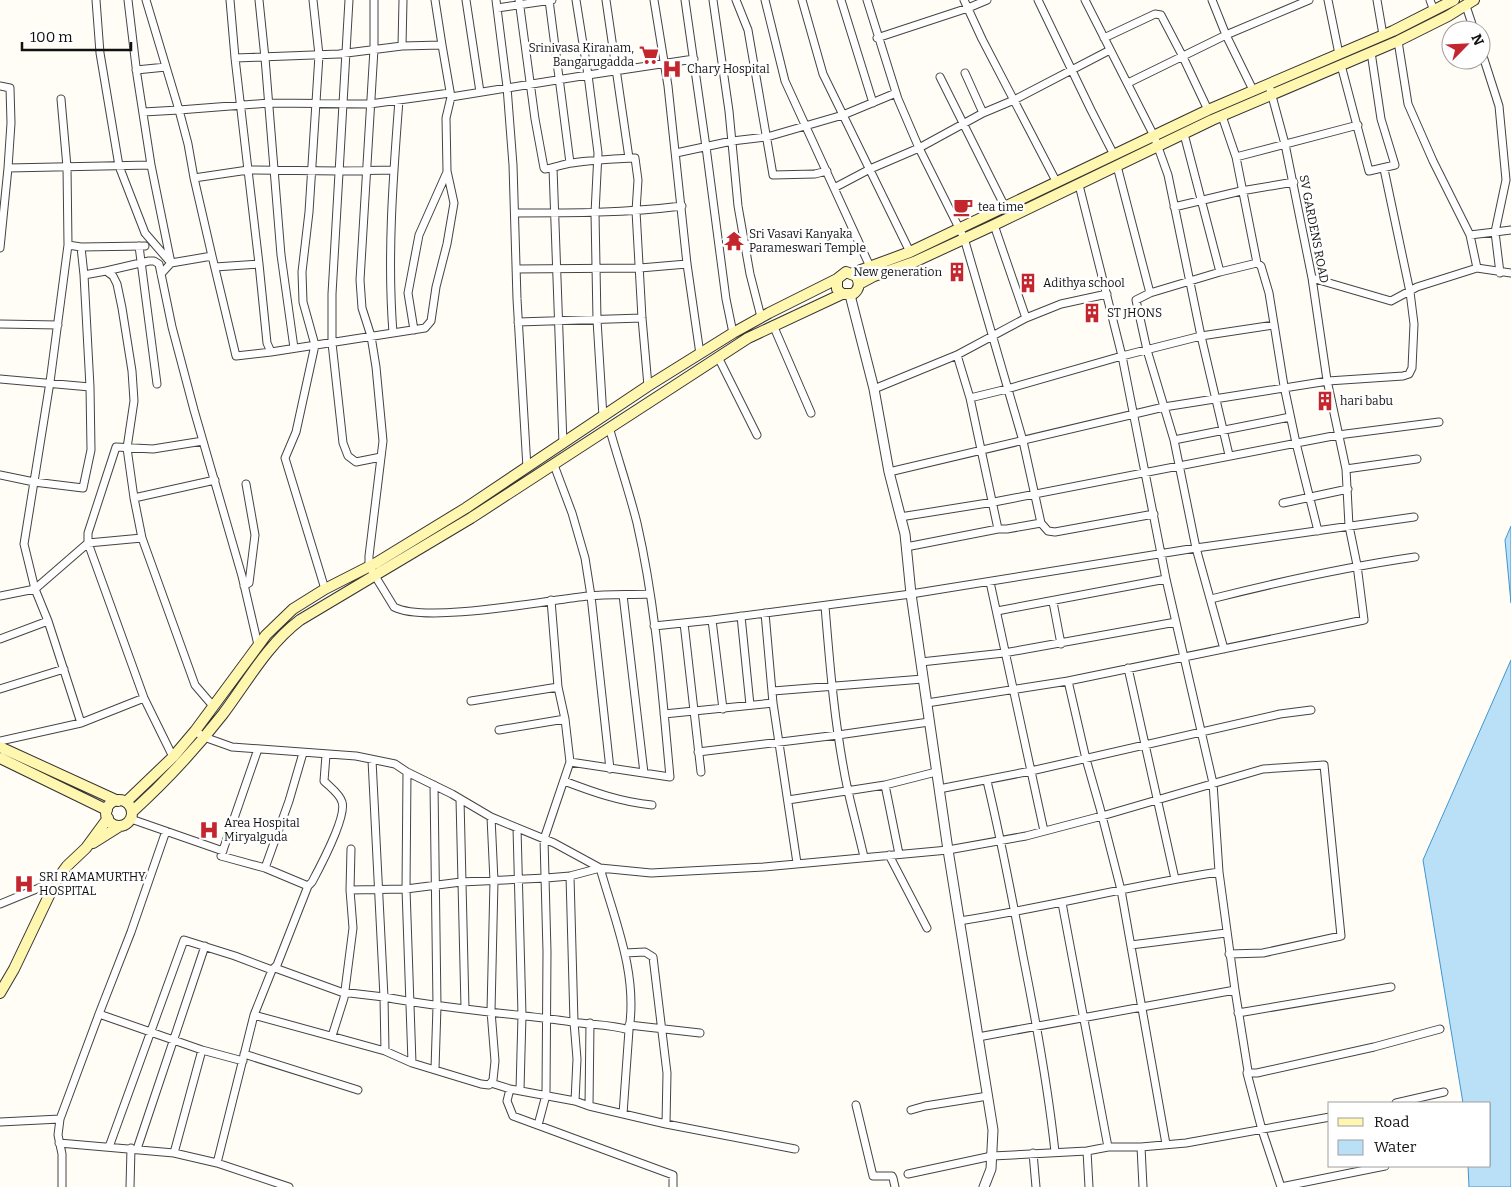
<svg xmlns="http://www.w3.org/2000/svg" width="1511" height="1187" font-family="Bitter,serif">
  <rect width="100%" height="100%" fill="#fffdf5"/>
  <path fill="#b9e0f7" stroke="#3f96cf" d="M1511 526V603L1505 540Z
    M1511 660V1187H1469L1468 1166H1490V1103H1463L1423 860Z"/>
  <g fill="none" stroke-linecap="round" stroke-linejoin="round">
    <defs>
      <path id="minor" d="M96 0 100 53 119 166 145 233 171 263
        M128 0 137 75 151 165
        M146 0 179 110 269 103 370 104 450 93
        M230 0 235 58
        M259 0 265 58 281 255 294 348
        M313 0 319 55 309 212 302 272 303 302 315 345 296 432 285 458 325 589
        M349 0 332 294V343L343 443 348 456 356 462 381 457
        M374 0V49L360 280 362 308 371 336 376 367 383 441 369 556V566L394 607C426 624 548 600 588 596 609 594 629 595 650 594
        M435 0 442 45
        M466 0 480 92
        M496 0 497 8
        M519 0 535 119 544 168 545 169C554 168 563 164 572 163 592 160 614 159 635 158L638 180 636 211 642 318 648 386
        M549 0 570 163
        M606 0 629 158
        M654 0 668 86 687 264 700 354
        M685 0 706 147 726 299 733 333
        M713 0 729 111 738 206 750 274 761 317
        M736 0 748 30 773 175 815 174 827 171
        M765 0 785 81 872 271
        M802 0 823 74 910 252
        M841 0 873 103
        M867 0 898 99 919 148 964 238 1023 441 1041 523 1048 531 1055 532 1154 514
        M964 0 982 39 1057 183
        M1038 0 1091 110 1114 155
        M1085 0 1154 136 1168 175 1201 336 1229 455
        M1212 0 1226 35 1253 90
        M1328 0 1339 54
        M1377 0 1383 35
        M1430 0 1434 11
        M1466 6 1474 30
        M877 38 968 8 987 0
        M1104 38 1155 14 1161 15 1183 57 1208 110
        M1398 41 1408 104 1433 161 1470 235 1495 232 1506 180 1499 106 1481 50
        M402 46 403 0
        M1341 65 1369 171 1395 165 1381 119 1371 52
        M136 70 166 67
        M965 73 983 113
        M940 77 1005 207
        M1128 83 1226 35 1309 0
        M0 86 10 88 11 123 8 168
        M143 112 179 110 188 144 194 178
        M1222 116 1236 157 1257 263 1261 266 1269 293 1284 386 1296 443 1318 531
        M1184 134 1220 272
        M676 153 732 141 767 137 843 115 896 93
        M1236 157 1358 125
        M1117 166 1150 293
        M553 168 563 444
        M834 188 870 169 919 148 983 113 1014 100 1110 50
        M1174 207 1241 191 1294 182
        M515 213C571 213 626 213 682 206
        M994 225 1026 318
        M1470 235 1477 268
        M68 245 81 247 145 246
        M139 246 157 384
        M0 248 8 168 151 165 171 263
        M212 256 236 356 271 352
        M259 264 248 170 339 171 394 170
        M215 267 259 264 267 343 271 352 425 328 431 321 436 287 447 244 454 203 447 171 446 118 451 97
        M516 269 640 268 687 264
        M106 271 149 261H154L159 264 172 327 194 410 242 576 258 645
        M1500 273 1495 232 1511 230
        M161 274 171 263 212 256 194 178 248 170 235 58 339 54 402 46 442 45 451 97 588 75 576 0
        M84 275 106 271 113 276 117 284 122 308 132 371 134 401 127 448 134 498 142 538 195 685 213 706
        M1312 278 1391 301 1417 287 1477 268 1511 273
        M518 322 642 318
        M0 324 58 325
        M773 325 811 413
        M414 330 408 293 419 235 447 172
        M393 333C387 256 393 178 399 100
        M957 355 970 398 998 529
        M718 357 757 435
        M0 379 90 387
        M874 389 957 355 1026 318 1061 304 1107 294
        M970 398 1007 389 1122 356 1201 336 1274 325
        M603 417 597 320 595 213 598 153 588 75 694 59
        M1174 440 1290 417
        M554 465 572 513 585 558 591 596 610 769
        M527 468 517 299 513 165 507 87 497 8 552 0
        M1346 469 1417 459
        M889 472 1164 407 1328 381 1403 376 1409 374 1412 368 1414 324 1410 292 1384 169
        M0 475 34 482 83 488 91 450 90 387 84 275 81 247
        M134 498 215 480
        M1283 503 1348 489
        M900 517 994 502 1338 435 1439 422
        M906 547 998 529H1007L1041 523
        M990 582 1044 831
        M244 586 249 583 255 535 246 484
        M623 595 644 773
        M0 596 35 589 88 543 142 538
        M1211 599C1278 582 1346 567 1415 557
        M1053 602 1061 644
        M825 606C830 668 835 730 848 791 853 813 859 835 864 857
        M997 611 1166 579
        M765 613 773 703 797 863
        M741 616 750 705
        M48 621 35 589 24 544 50 382 68 245 67 167 61 99
        M684 623 701 772
        M654 626 712 620
        M0 639 48 621 81 723 0 741
        M1224 649 1196 548 1174 440 1147 350 1136 300 1150 293 1220 272 1257 263
        M921 662 1004 653 1176 622
        M1128 668 1175 879
        M1068 681 1086 759 1100 808 1121 890 1166 1144
        M0 689 64 669
        M773 691 923 679
        M471 701 558 687
        M927 703 1068 681 1364 620 1357 565 1349 526 1346 469 1327 380 1312 278 1285 144 1269 85
        M723 709 712 620 911 594 1196 548 1414 517
        M664 714 773 703
        M81 723 144 698
        M499 730 565 719
        M195 731 204 737 232 747 356 756 395 764 407 772 452 794 491 817 554 843 600 868 651 873 764 867 948 850 1026 836 1102 816 1263 769 1324 765 1341 936 1263 953 1229 954
        M258 749 221 856 265 868 308 886
        M698 752 838 735 929 722
        M173 757 144 698 88 543V533L116 447 153 449 203 441
        M570 762 670 777C662 692 656 606 637 523 629 491 618 459 609 427
        M407 772 406 889 412 1063
        M564 781C593 792 621 802 652 805
        M987 781C1001 839 1012 897 1023 956 1036 1021 1048 1086 1055 1152
        M434 785 437 1006 435 1069
        M885 785 899 854
        M939 789 1031 771 1280 714 1311 710
        M460 799 465 1008
        M788 800 885 785 936 772
        M131 819 223 851
        M517 828 522 1015 520 1090
        M889 855 927 928
        M265 868 289 801 303 753
        M570 876 574 1022 577 1059 575 1101
        M1062 903 1108 1147
        M0 904 56 881
        M959 921C1046 908 1132 885 1219 872
        M1131 945 1226 933
        M625 953 645 952 653 957 667 1073 666 1124
        M275 968 341 992 384 997 372 760
        M1235 990 1248 1071
        M1238 1013 1391 987
        M99 1014 202 1050 243 1061
        M254 1015 272 970 277 965 308 886 312 882C320 867 347 816 342 802 340 794 330 787 324 781L326 755
        M629 1025 700 1033
        M332 1036 344 998 353 928 350 890 351 849
        M978 1037 1235 990 1219 872 1213 783 1166 579 1122 356 1079 185
        M385 1051 412 1063 481 1084 489 1085 493 1080 495 1061 491 1011 494 881 491 817
        M244 1054 358 1090
        M491 1083 510 1089 575 1101 589 1106 666 1124 795 1149
        M510 1089 507 1101 513 1116 673 1175V1187
        M1396 1103 1444 1092
        M856 1105 873 1176H892L893 1178 895 1187
        M589 1106 590 1023
        M911 1110 925 1106 988 1096
        M623 1114 629 1030
        M0 1122 60 1119
        M538 1125 546 1095 547 952 544 839 570 762 565 719 558 687 551 600
        M59 1143 174 1153 217 1163
        M109 1147 184 940 235 956 272 970
        M1141 1147 1143 1187
        M137 1149 205 946
        M1087 1151 1089 1187
        M174 1153 202 1050
        M1033 1153 1036 1187
        M908 1174 992 1156 1087 1151 1108 1147H1141L1186 1143 1330 1117
        M62 1187V1154L58 1135 60 1119 99 1014 131 932 166 831
        M130 1187 131 1148
        M289 1187 217 1163 254 1015 385 1051 384 997C446 1009 509 1013 572 1022 591 1025 610 1024 629 1030 638 974 615 921 600 868L570 876 546 878 461 882 406 889 350 890
        M1281 1187 1262 1130 1247 1073H1257L1374 1047 1440 1029
        M1281 1187 1385 1166"/>
      <path id="tertiary" d="M850 295 874 389 889 472 905 534 911 594 948 850 993 1130 991 1169 984 1187"/>
      <path id="secondary" d="M853 273 910 252 1208 110 1393 31 1454 0
        M859 284 874 276 914 262 994 225 1212 120 1398 41 1448 16 1474 0
        M0 747 118 801
        M0 758 107 810
        M106 813a13 13 0 1 1 26 0a13 13 0 1 1-26 0Z
        M126 802 173 757 195 731 266 635 293 609 325 589 376 563 466 508 648 386 733 333 769 313 837 279 846 272 856 276C860 282 860 289 853 294H842L837 289V279
        M132 812C165 782 195 750 223 714 247 682 267 645 300 620L471 518 748 338 842 294
        M93 843 120 826
        M0 993 14 969 56 881 67 866 86 848 108 818"/>
    </defs>
    <use href="#minor" stroke="#444" stroke-width="9"/>
    <use href="#tertiary" stroke="#444" stroke-width="11"/>
    <use href="#secondary" stroke="#333" stroke-width="12"/>
    <use href="#minor" stroke="#fff" stroke-width="7"/>
    <use href="#tertiary" stroke="#fff" stroke-width="9"/>
    <use href="#secondary" stroke="#fff6b0" stroke-width="10"/>
  </g>
  <defs>
    <symbol id="supermarket-bare" viewBox="-9 -9 18 18"><path d="M-6-5.5h2.5l.6 2H6L4.5 2H-2.5L-4.4-4H-6ZM-1.5 3.2a1.3 1.3 0 1 0 .1 0ZM3 3.2a1.3 1.3 0 1 0 .1 0Z" fill="#c4262e" stroke="#fff" stroke-width="2.5" paint-order="stroke"/></symbol>
    <symbol id="hospital-bare" viewBox="-9 -9 18 18"><path d="M-5-5h3v3.5h4V-5h3V5h-3V1.5h-4V5h-3Z" fill="#c4262e" stroke="#fff" stroke-width="2.5" paint-order="stroke"/></symbol>
    <symbol id="cafe-bare" viewBox="-9 -9 18 18"><path d="M-5.5-4.5H6V0H3Q3 3.5 0 3.5H-2.5Q-5.5 3.5-5.5 0ZM3-3.2v2h1.7v-2ZM-6 4.5H4V6H-6Z" fill="#c4262e" stroke="#fff" stroke-width="2.5" paint-order="stroke"/></symbol>
    <symbol id="temple-bare" viewBox="-9 -9 18 18"><path d="M0-6L5-2H3V0L6.5 2.5H4V6H1.5V3h-3V6H-4V2.5H-6.5L-3 0V-2H-5Z" fill="#c4262e" stroke="#fff" stroke-width="2.5" paint-order="stroke"/></symbol>
    <symbol id="building-bare" viewBox="-9 -9 18 18"><path d="M-4-6H4V6H1V3H-1V6H-4ZM-2.5-4.3h1.7v1.8h-1.7ZM.8-4.3h1.7v1.8H.8ZM-2.5-1h1.7V.8h-1.7ZM.8-1h1.7V.8H.8Z" fill="#c4262e" stroke="#fff" stroke-width="2.5" paint-order="stroke"/></symbol>
  </defs>
  <g fill-rule="evenodd">
    <use href="#supermarket-bare" x="635" y="41" width="28" height="28"/>
    <use href="#hospital-bare" x="658" y="55" width="28" height="28"/>
    <use href="#cafe-bare" x="949" y="193" width="28" height="28"/>
    <use href="#temple-bare" x="720" y="227" width="28" height="28"/>
    <use href="#building-bare" x="943" y="258" width="28" height="28"/>
    <use href="#building-bare" x="1014" y="269" width="28" height="28"/>
    <use href="#building-bare" x="1078" y="299" width="28" height="28"/>
    <use href="#building-bare" x="1311" y="387" width="28" height="28"/>
    <use href="#hospital-bare" x="195" y="816" width="28" height="28"/>
    <use href="#hospital-bare" x="10" y="870" width="28" height="28"/>
  </g>
  <g text-anchor="middle" stroke-width="5" stroke-linejoin="round" paint-order="stroke">
    <g font-size="12" fill="#111" stroke="#fff" text-anchor="start">
      <text x="634" y="52" text-anchor="end">Srinivasa Kiranam,<tspan x="634" dy="14">Bangarugadda</tspan></text>
      <text x="687" y="73">Chary Hospital</text>
      <text x="978" y="211">tea time</text>
      <text x="749" y="238">Sri Vasavi Kanyaka<tspan x="749" dy="14">Parameswari Temple</tspan></text>
      <text x="942" y="276" text-anchor="end">New generation</text>
      <text x="1043" y="287">Adithya school</text>
      <text x="1107" y="317">ST JHONS</text>
      <text x="1340" y="405">hari babu</text>
      <text x="224" y="827">Area Hospital<tspan x="224" dy="14">Miryalguda</tspan></text>
      <text x="39" y="881">SRI RAMAMURTHY<tspan x="39" dy="14">HOSPITAL</tspan></text>
    </g>
    <g font-size="12" fill="#111" stroke="#fff">
      <text transform="translate(1314 229) rotate(79)" y="4">SV GARDENS ROAD</text>
    </g>
  </g>
  <rect x="1328" y="1102" width="162" height="65" fill="#ffffff" stroke="#a0a0a0"/>
  <rect x="1338" y="1118" width="25" height="8" fill="#fff6b0" stroke="#a0a0a0"/>
  <text x="1374" y="1127" font-size="15" fill="#111111">Road</text>
  <rect x="1338" y="1140" width="25" height="15" fill="#b9e0f7" stroke="#a0a0a0"/>
  <text x="1374" y="1152" font-size="15" fill="#111111">Water</text>
  <g transform="translate(1466 45) rotate(66)"><circle r="24" fill="#ffffff" stroke="#a0a0a0"/>
  <path d="M0-4L9 19L0 12L-9 19Z" fill="#c4262e"/>
  <text y="-8" font-size="14" font-weight="bold" text-anchor="middle" fill="#111111">N</text>
  </g>
  <path d="M22 42v8h109v-8" fill="none" stroke="#111111" stroke-width="2.5"/>
  <text x="30" y="42" font-size="15" fill="#111111" stroke="#ffffff" stroke-width="4" paint-order="stroke">100 m</text>
</svg>
